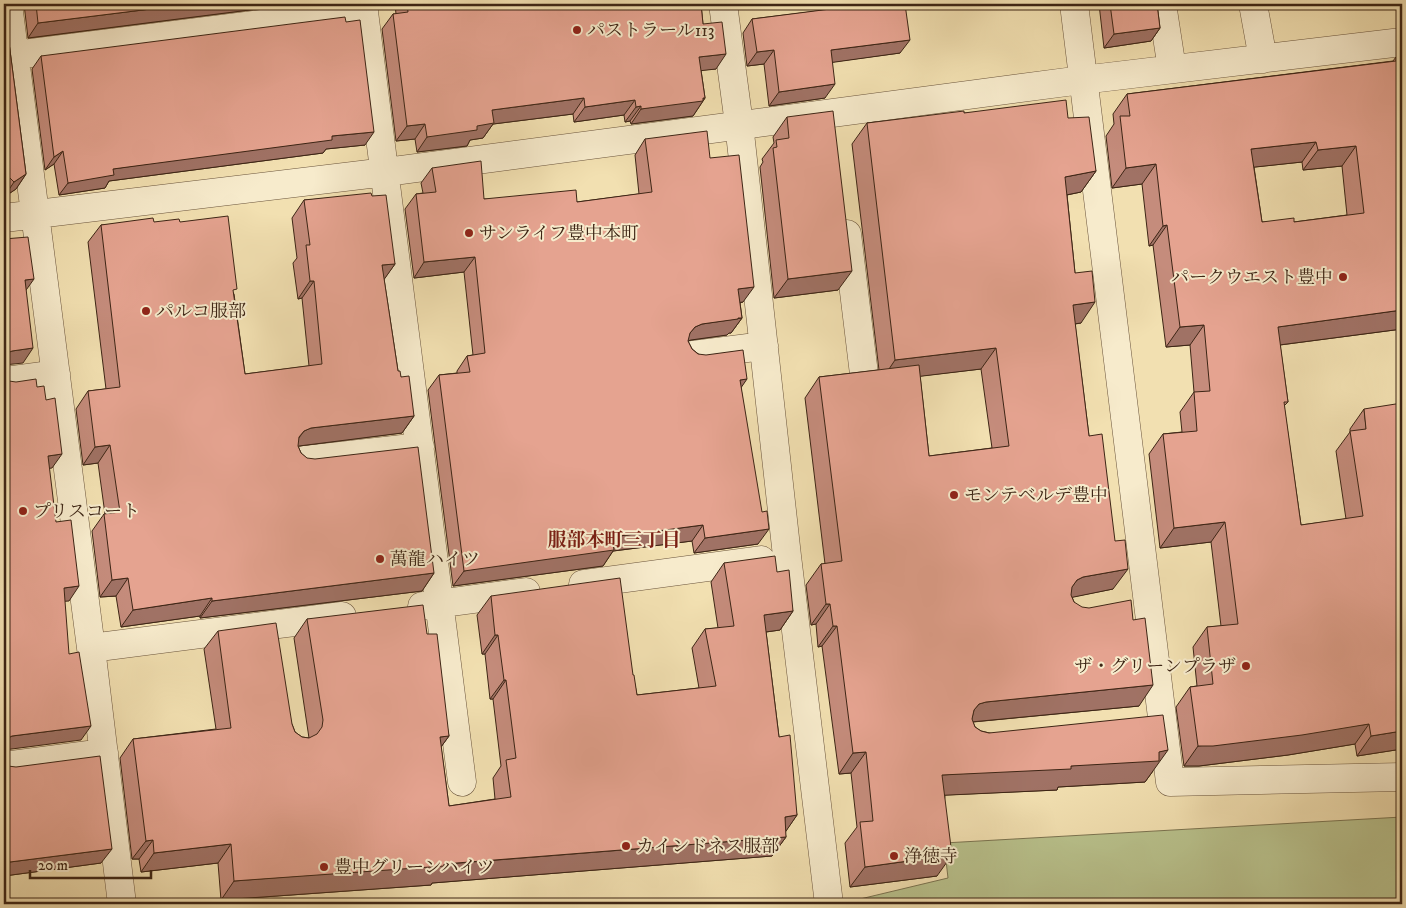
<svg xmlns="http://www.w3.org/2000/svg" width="1406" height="908" font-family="'IM FELL DW Pica','Noto Serif JP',serif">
  <rect width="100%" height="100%" fill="#f2e0b1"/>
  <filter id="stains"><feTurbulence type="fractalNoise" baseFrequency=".004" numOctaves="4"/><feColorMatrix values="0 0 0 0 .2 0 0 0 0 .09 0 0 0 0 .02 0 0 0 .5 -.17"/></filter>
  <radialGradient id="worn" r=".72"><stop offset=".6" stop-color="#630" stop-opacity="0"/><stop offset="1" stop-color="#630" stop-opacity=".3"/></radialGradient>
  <path fill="#b9c28d" stroke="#7b7451" d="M1402 817V904H856V900L948 878 944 843Z"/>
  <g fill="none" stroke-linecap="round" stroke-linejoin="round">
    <defs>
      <path id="minor" d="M8 4 91 648 122 904
        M363 4 462 782
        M723 4 739 124 787 556 829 904
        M1074 4 1170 782 1402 777
        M1162 4 1172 69
        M1253 4 1263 59
        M15 55 364 11
        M4 218 386 172 1082 80 1402 42
        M847 234 864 374
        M693 355 764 346
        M4 381 56 374
        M305 460 420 447
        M583 584 761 560
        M422 606 526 592
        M91 648 342 616
        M4 766 104 753"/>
    </defs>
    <use href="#minor" stroke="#6a543c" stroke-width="29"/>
    <use href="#minor" stroke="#f7ebcc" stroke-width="28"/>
  </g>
  <path fill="#c58c7c" stroke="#3d2515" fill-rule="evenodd" d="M4 4 26 174 16 189 4 197Z
    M24 4H297L28 38Z
    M395 4H701L703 24 716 69 701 70 705 98 693 116 631 124 630 121 625 122 624 115 574 122 573 114 493 124 483 138 470 140 467 146 417 152 415 139 396 141 382 29 393 14H396Z
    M834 4H905L900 53 832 62 825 98 769 106 764 64 747 66 743 33 752 19 834 9Z
    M1099 4H1157L1160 28 1151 41 1104 48Z
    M41 56 365 145 326 149 323 153 109 181 105 188 59 195 54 164 45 170 32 69Z
    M1402 56V329L1280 345 1288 402 1284 406 1301 525 1346 519 1336 451 1350 432V429L1364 409 1402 749 1357 756 1355 744 1288 755 1199 766H1184L1176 707 1190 687 1197 686 1193 647 1207 627 1221 626 1211 542 1160 548 1149 454 1163 434 1182 432 1180 412 1194 392 1190 345 1166 347 1153 245 1149 246 1142 184 1112 188 1106 136 1114 124 1113 114 1127 94 1393 61 1396 57ZM1302 162 1303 170 1342 166 1347 215 1294 222H1262L1254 167Z
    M964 113 1068 118 1096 171 1081 192 1067 195 1075 273 1081 323 1075 324 1089 436 1113 589 1072 597 1074 602 1139 706 973 722 975 727 981 731 1153 771 1145 782 1058 787 1057 790 945 795 937 876 850 887 845 843 857 827 851 773 839 774 822 646 818 647 816 624 811 625 806 585 821 564H825L805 398 819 377 879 370 852 144 867 123ZM981 369 992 448 929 456 920 376Z
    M787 117 838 290 774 298 760 167 763 162 762 159 774 143 773 137Z
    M645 139 710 158 743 302 740 303 742 318 731 333H729L727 335 691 340 688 341 692 349 741 387 758 544 694 553 692 541 613 551 603 566 453 586 428 390 439 375 457 373V371L467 356 473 355 464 272 414 278 405 209 416 194 423 193 421 183 432 168 484 199 577 202 639 194 635 155Z
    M372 196 395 264 384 279 398 371 401 377 414 416 402 433 298 446 301 453 434 573 422 591 200 618V616L121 627 116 596 100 597 92 531 104 514H105L98 463 83 465 76 409 88 391 106 389 88 242 101 225 180 222 234 294 245 374 309 366 302 298 298 299 293 263 297 258 292 218 304 200Z
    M724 563 777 572 793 611 780 630 766 632 779 737 797 815 785 832 786 837 772 856 432 883 431 885 221 900 218 863 141 872 139 859H132L120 758 133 739 216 729 204 649 218 631 292 724 295 732 302 737 309 738 294 638 307 619 427 634 449 736 441 747 449 806 495 799 493 778 501 766 493 699H490L485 654H482L477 615 491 596 633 675 637 695 699 688 692 648 705 629 718 628 711 582Z
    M4 763 101 863 4 876Z"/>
  <path fill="#a07265" stroke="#3d2515" d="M191 4H297L28 38 38 23Z
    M1160 28 1151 41 1104 48 1114 34Z
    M910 40 900 53 821 64 831 50Z
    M774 50 764 64 747 66 757 52Z
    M726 54 716 69 689 72 699 57Z
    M835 84 825 98 769 106 779 92Z
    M584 98 573 114 493 124 483 138 470 140 467 146 417 152 427 137 492 110Z
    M705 98 693 116 631 124 641 109Z
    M635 100 624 115 574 122 585 107Z
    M641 106 630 121 625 122 636 107Z
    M425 124 415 139 396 141 407 126Z
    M374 132 365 145 326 149 323 153 109 181 105 188 59 195 68 183 113 169 332 136Z
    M1316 142 1302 162 1237 169 1251 149Z
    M1356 146 1342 166 1303 170 1318 150Z
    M63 151 54 164 45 170 54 157Z
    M1156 164 1142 184 1112 188 1126 168Z
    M1096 171 1081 192 1051 198 1065 177Z
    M26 174 16 189 4 197 14 182Z
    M1167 225 1153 245 1149 246 1163 226Z
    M475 257 464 272 414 278 424 262Z
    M395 264 383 281 382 265Z
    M852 271 838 290 774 298 788 279Z
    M34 279 24 293 25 280Z
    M310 281H314L302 298 298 299Z
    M754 287 743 302 728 304 738 289Z
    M1095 302 1081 323 1059 326 1073 305Z
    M1402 310V329L1264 347 1278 327Z
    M742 318 731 333H729L727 335 691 340 684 342 690 333 695 327 702 324Z
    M1204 325 1190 345 1166 347 1180 327Z
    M33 348 23 363 4 365V355L5 354 12 351Z
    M996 348 981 369 881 381 895 360Z
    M747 379 736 395 740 380Z
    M414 416 402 433 299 446 291 449 287 454 304 431 311 428Z
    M110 445 98 463 83 465 95 447Z
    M62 454 52 468 38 470 48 456Z
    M1225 522 1211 542 1160 548 1174 528Z
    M703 525 692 541 613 551 603 566 453 586 464 571 612 537Z
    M769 529 758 544 694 553 705 538Z
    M1128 569 1113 589 1069 598 1057 607 1077 580 1083 577Z
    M434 573 422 591 200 618 212 601Z
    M128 578 116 596 100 597 112 580Z
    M79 586 69 601 54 602 64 588Z
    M212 598 200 616 121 627 133 610Z
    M826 604H830L816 624 811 625Z
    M793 611 780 630 751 634 764 615Z
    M833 626H837L822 646 818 647Z
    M495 635H498L485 654H482Z
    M504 680H506L493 699H490Z
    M1153 685 1139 706 971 722 974 710 979 704 986 702Z
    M1369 724 1355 744 1288 755 1199 766H1184L1198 746Z
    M91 726 81 740 4 750V740L12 736Z
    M1402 731V749L1357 756 1371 736Z
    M449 736 435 755 440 737Z
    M1168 750 1145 782 1058 787 1057 790 928 796 942 775 1071 766Z
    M866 752 851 773 839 774 853 753Z
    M797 815 784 834 785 817Z
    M786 837 772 856 432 883 431 885 221 900 234 881Z
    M153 840 139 859H132L146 841Z
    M231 844 218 863 141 872 154 853Z
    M112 849 101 863 4 876V870L10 862Z
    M952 855 937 876 850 887 865 867Z
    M9 860 4 868V861Z"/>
  <path fill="#e5a390" stroke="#3d2515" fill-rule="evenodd" d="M4 4 26 174 14 182 4 172Z
    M36 4H191L38 23Z
    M407 4H701L703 24 722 22 726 54 699 57 705 98H703V101L641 109V106L636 107 635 100 585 107 584 98 492 110 494 123 477 126V130L427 137 425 124 407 126 393 14 408 12Z
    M845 4H905L910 40 831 50 835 84 779 92 774 50 757 52 752 19 846 7Z
    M1110 4H1157L1160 28 1114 34Z
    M345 17 346 22 360 20 374 132 332 136V140L113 169 114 175 68 183 63 151 54 157 41 56Z
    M1402 56V310L1278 327 1288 402H1284L1301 525 1363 516 1350 431 1366 429 1364 409 1402 403V731L1371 736 1369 724 1302 735 1213 746H1198L1190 687 1213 684 1207 627 1238 624 1225 522 1174 528 1163 434 1197 431 1194 392 1210 391 1204 325 1180 327 1167 225 1163 226 1156 164 1126 168 1120 116H1130L1127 94 1396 61V57ZM1316 142 1318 150 1356 146 1364 213 1294 222V218L1262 222 1251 149Z
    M1066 100 1068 118 1089 117 1096 171 1065 177 1075 273 1092 271 1095 302 1073 305 1089 436 1102 434 1115 541 1125 540 1128 569 1083 577 1077 580 1072 587 1071 595 1074 602 1082 607 1089 608 1131 600 1133 620 1145 618 1153 685 986 702 979 704 974 710 972 719 975 727 981 731 989 733 1163 715 1168 750 1159 752V761L1071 766V769L942 775 952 855 865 867 860 822 873 821 866 752 853 753 837 626H833L830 604H826L821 564 842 561 819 377 919 365 929 456 1009 446 996 348 895 360 867 123 964 111V113Z
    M833 111 852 271 788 279 773 148 777 147 776 140 789 138 787 117Z
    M707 131 710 158 739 155 754 287 738 289 742 318H738V319L702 324 695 327 690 333 688 341 692 349 698 354 706 355 743 350 747 379 740 380 762 512 767 511 769 529 705 538 703 525 612 537 614 550 464 571 439 375 470 372 467 356 485 353 475 257 424 262 416 194 436 192 432 168 481 161 484 199 576 190 577 202 652 192 645 139Z
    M371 193 372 196 386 195 395 264 382 265 398 371H400L401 377 409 376 414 416 311 428 304 431 299 437 298 446 301 453 307 458 315 459 418 447 434 573 212 601V598L133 610 128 578 112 580 104 514 120 512 110 445 95 447 88 391 120 387 101 225 153 218 154 222 179 219 180 222 228 216 237 289 233 290 245 374 322 364 314 281H310L306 245H310L304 200Z
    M28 237 34 279 25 280 33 348 12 351 5 354 4 355V239Z
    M4 377 9 381 16 382 36 379 37 387 44 386 46 400 55 398 62 454 48 456 56 522 71 520 79 586 64 588 69 654 79 652 91 726 12 736 4 740Z
    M775 556 777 572 789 570 793 611 764 615 779 737 790 735 797 815 785 817 786 837 444 864V866L234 881 231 844 154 853 153 840 146 841 133 739 231 728 218 631 276 623 292 724 295 732 302 737 309 738 317 734 322 727 323 720 307 619 423 605 427 634H437L449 736 440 737 449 806 511 797 506 760 516 758 506 680H504L498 635H495L491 596 620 578 633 675H634L637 695 716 686 705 629 734 626 724 563Z
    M100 756 112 849 10 862 9 860 4 861V763L8 766 16 767Z"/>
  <g fill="#8f2418" stroke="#f7ebcc" stroke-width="2">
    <circle cx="577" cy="30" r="5"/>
    <circle cx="469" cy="233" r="5"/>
    <circle cx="1343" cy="277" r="5"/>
    <circle cx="146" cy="311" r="5"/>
    <circle cx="954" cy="495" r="5"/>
    <circle cx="23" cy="511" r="5"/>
    <circle cx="380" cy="559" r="5"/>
    <circle cx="1246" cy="666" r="5"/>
    <circle cx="626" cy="846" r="5"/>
    <circle cx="894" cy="856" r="5"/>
    <circle cx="324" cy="867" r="5"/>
  </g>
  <g text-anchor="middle" stroke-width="4" stroke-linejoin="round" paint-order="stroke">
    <g font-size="18" fill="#3d2515" stroke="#f7ebcc" text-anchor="start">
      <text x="587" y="36">パストラール113</text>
      <text x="479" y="239">サンライフ豊中本町</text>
      <text x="1333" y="283" text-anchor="end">パークウエスト豊中</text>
      <text x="156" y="317">パルコ服部</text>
      <text x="964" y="501">モンテベルデ豊中</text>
      <text x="33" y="517">プリスコート</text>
      <text x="390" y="565">萬龍ハイツ</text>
      <text x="1236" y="672" text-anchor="end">ザ・グリーンプラザ</text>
      <text x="636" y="852">カインドネス服部</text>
      <text x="904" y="862">浄徳寺</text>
      <text x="334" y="873">豊中グリーンハイツ</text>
    </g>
    <g font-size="19" font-weight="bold" fill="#7a1f14" stroke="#f7ebcc">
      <text x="614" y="546">服部本町三丁目</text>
    </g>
  </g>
  <rect width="1406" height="908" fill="none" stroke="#f2e0b1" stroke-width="20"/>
  <rect x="5" y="5" width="1396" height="898" fill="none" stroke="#3d2515" stroke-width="2.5"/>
  <rect x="10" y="10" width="1386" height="888" fill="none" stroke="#3d2515"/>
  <path d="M30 870v8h121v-8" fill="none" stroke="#3d2515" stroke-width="2.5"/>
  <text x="38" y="870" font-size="15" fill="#3d2515" stroke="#f7ebcc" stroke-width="4" paint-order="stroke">20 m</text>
  <rect width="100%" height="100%" filter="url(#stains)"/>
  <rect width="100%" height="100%" fill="url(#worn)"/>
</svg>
